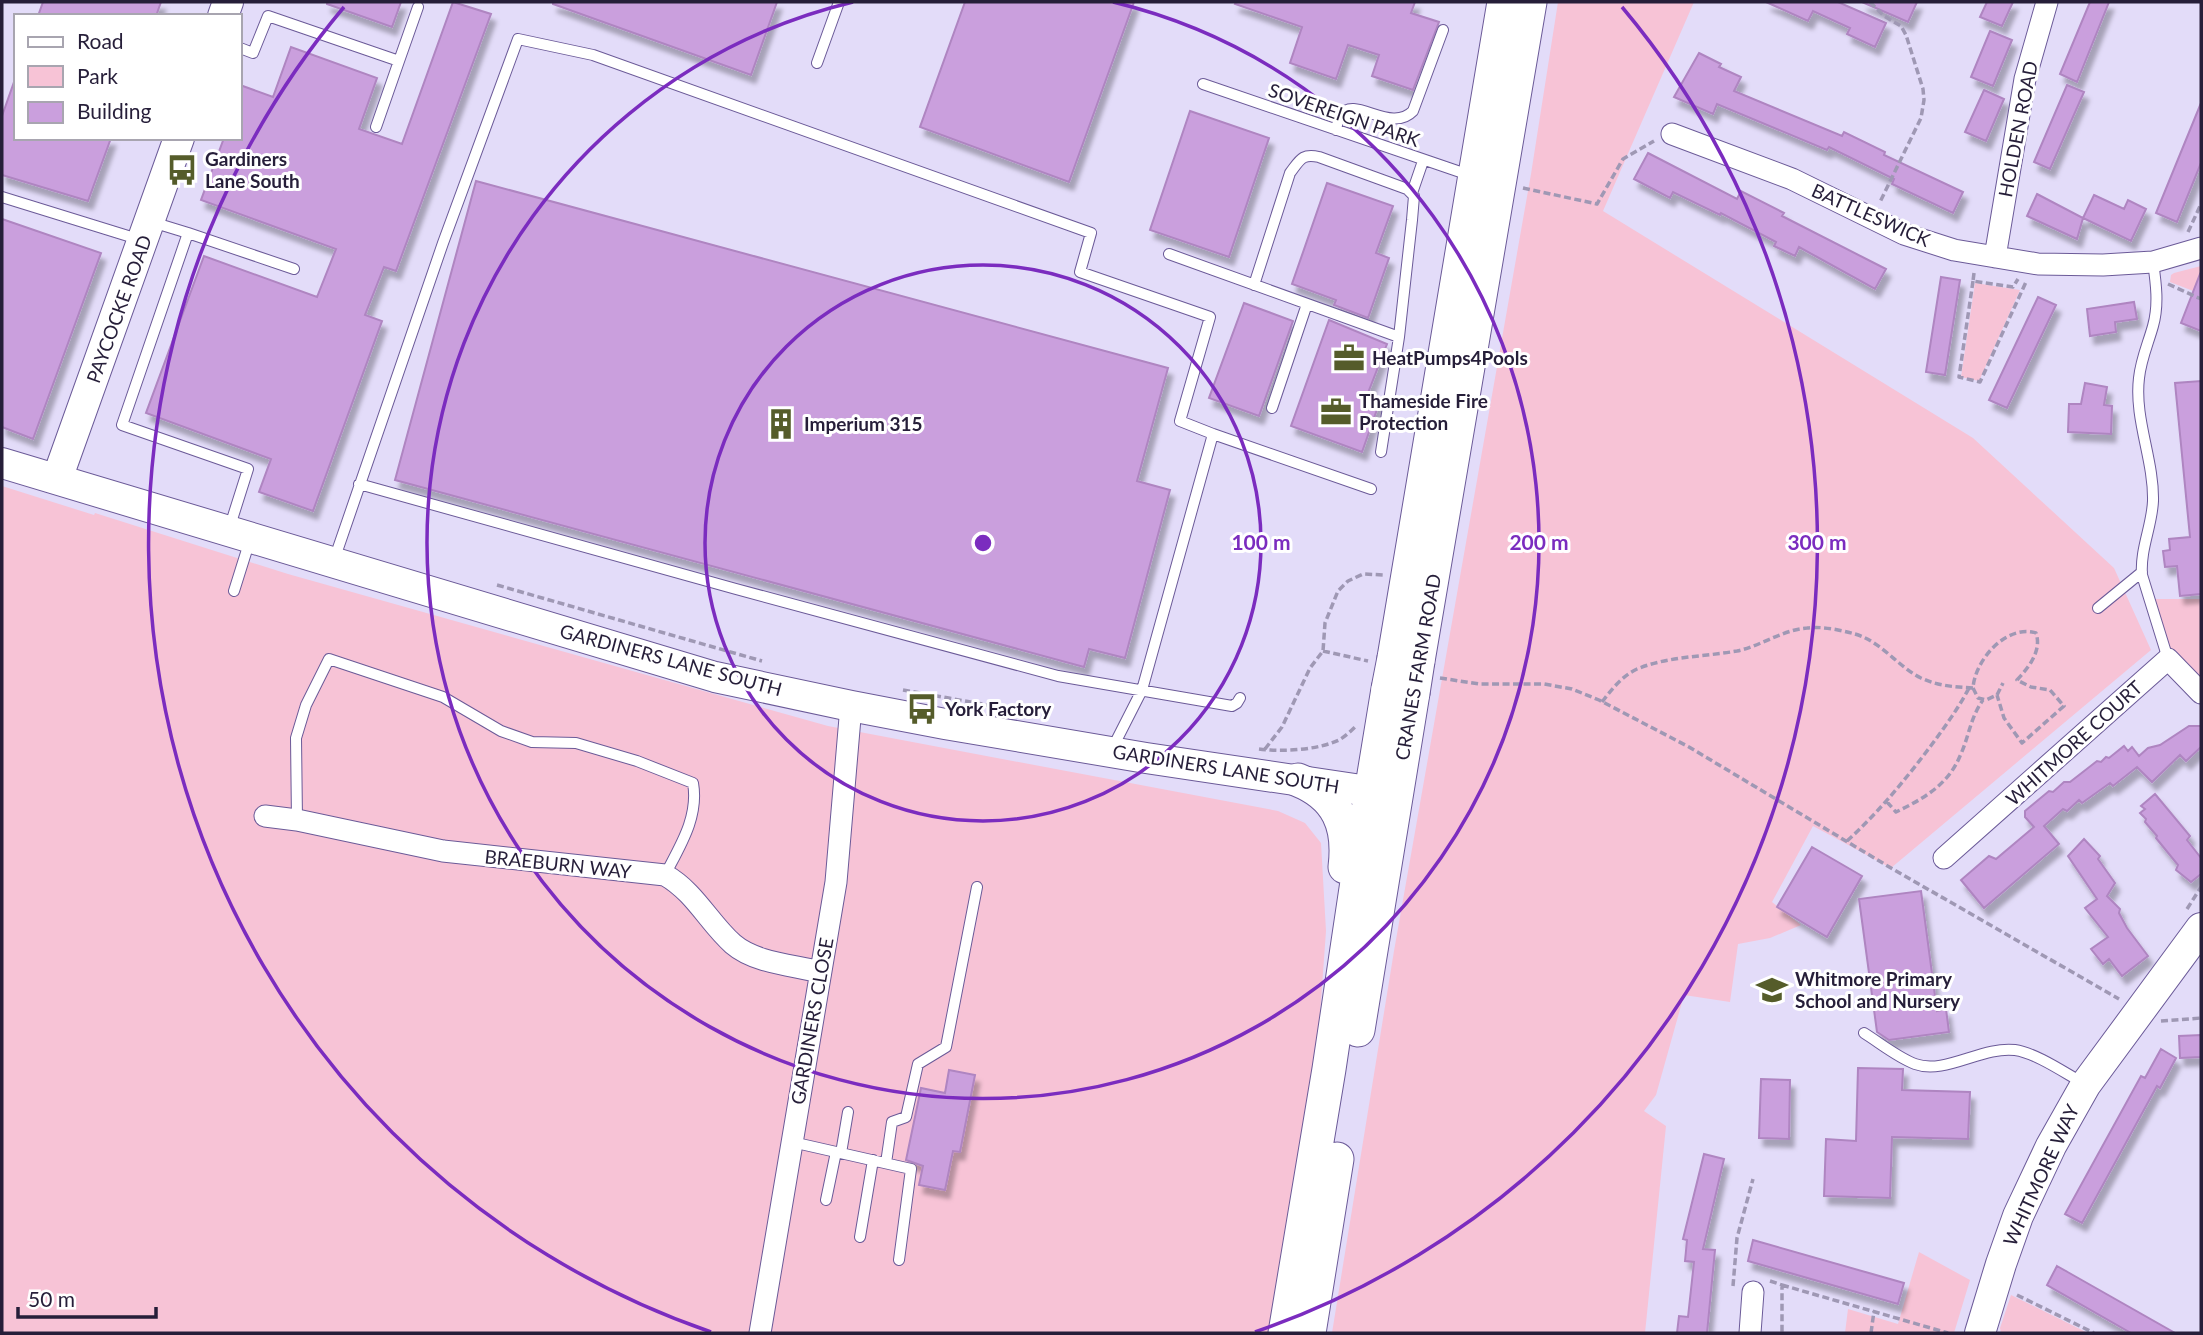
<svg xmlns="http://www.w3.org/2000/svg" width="2203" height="1335" font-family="Lato,sans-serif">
  <defs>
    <filter id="shadow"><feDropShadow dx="4.5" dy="8" stdDeviation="2" flood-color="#0004"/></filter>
  </defs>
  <rect width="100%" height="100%" fill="#e3dcf9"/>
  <path fill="#f7c3d6" d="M1558 2H1694L1603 211 1973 438 2114 568 2151 650 1891 868 1813 826 1772 902 1801 925 1770 938 1738 944 1730 1002 1684 995 1656 1095 1644 1111 1666 1126 1645 1333H1332L1394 951 1531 174Z
    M2201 266V294L2170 282 2171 275 2174 273Z
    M1975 283 2020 290 1979 381 1961 377Z
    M2 486 94 515 95 513 288 574 828 726 1278 811 1305 823 1321 843 1326 931 1319 1028 1268 1333H2Z
    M2153 599H2201V686L2167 649Z
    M1919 1252 1970 1280 1954 1333H1845L1848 1309 1898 1324Z
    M2011 1295 2088 1333H2001L2000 1328Z"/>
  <path fill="#ca9fdd" stroke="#af85c1" stroke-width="2" filter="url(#shadow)" d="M43 2H161L156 16H38Z
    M327 2H401L392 27 327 4Z
    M453 2 491 14 396 271 384 267 365 315 382 321 313 511 259 492 271 459 146 413 204 256 317 297 336 249 201 200 224 138H240V85L273 97 291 47 377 78 359 129 402 144Z
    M553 2H777L751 75 553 4Z
    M965 2H1134L1069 182 920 127Z
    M1236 2H1415L1411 13 1439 22 1413 90 1372 76 1379 55 1348 45 1336 79 1290 63 1302 27 1235 4Z
    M1766 2H1838L1886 23 1875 47 1847 34 1850 28 1813 11 1808 21Z
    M1862 2H1917L1908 22Z
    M1987 2H2013L2002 26 1980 17Z
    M2090 2H2109L2077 82 2060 74Z
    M1990 31 2012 40 1993 86 1971 77Z
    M1699 53 1721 64 1719 67 1741 77 1734 91 1842 136 1844 132 1885 152 1884 155 1963 192 1953 213 1892 184 1894 179 1829 147 1827 150 1717 104 1713 114 1674 97Z
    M14 82H16V138H111L88 201 2 175V116Z
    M2067 85 2084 92 2050 169 2034 162Z
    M1984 90 2004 99 1986 141 1965 132Z
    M2201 103V163L2177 222 2156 213Z
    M1190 111 1269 138 1229 257 1150 230Z
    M1648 153 1737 199 1741 191 1784 213 1782 216 1886 269 1875 289 1799 247 1795 256 1774 246 1776 242 1721 213 1720 215 1673 192 1670 198 1634 179Z
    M476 181 1168 368 1137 481 1170 490 1125 658 1089 649 1084 667 395 480Z
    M1327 183 1393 206 1376 253 1389 258 1368 318 1334 305 1336 300 1292 284Z
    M2037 194 2083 218 2077 239 2027 216Z
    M2094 195 2124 209 2128 200 2146 209 2131 241 2083 218Z
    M2 219 101 253 33 439 2 427Z
    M2200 274 2201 275V331L2181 323Z
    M1941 277 1960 280 1945 375 1926 372Z
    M2038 297 2056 305 2007 408 1989 400Z
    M2134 302 2137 319 2115 322 2116 332 2090 336 2087 309Z
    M1244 303 1293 321 1259 416 1209 398Z
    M1329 320 1387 344 1368 393 1381 398 1362 452 1291 426Z
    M2201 381V594L2180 596 2177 566 2165 567 2163 551 2170 550 2169 539 2190 537 2175 383Z
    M2085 383 2107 387 2104 405 2112 406 2111 434 2068 432 2069 404H2081Z
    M2189 726H2201V747L2186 761 2180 755 2152 782 2137 767 2113 786 2110 783 2082 803 2079 800 2067 811 2063 809 2044 826 2059 844 1984 908 1961 880 1989 856 1996 859 2034 827 2025 817V811L2049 791 2053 792 2064 782H2070L2097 761 2101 762 2106 757 2109 758 2124 746 2128 751 2132 747 2139 756 2148 748 2160 745Z
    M2155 794 2190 836 2187 840 2201 858V874L2191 882 2176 870 2178 865 2156 838 2157 836 2145 822 2146 819 2140 813 2145 809 2141 806Z
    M2084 839 2100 856 2098 859 2115 883 2107 896 2120 909 2119 913 2127 928 2148 956 2122 976 2109 959 2103 964 2091 949 2108 937 2085 908 2097 899 2068 856Z
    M1812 847 1862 876 1827 937 1777 907Z
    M1921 891 1937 1011 1946 1009 1949 1032 1889 1040 1877 1032 1859 899Z
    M2201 1035V1057L2180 1058 2179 1036Z
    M2161 1049 2176 1058 2160 1088 2157 1086 2082 1223 2065 1214 2141 1076 2145 1078Z
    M1858 1068 1903 1069 1902 1090 1970 1092 1968 1139 1892 1137 1890 1198 1824 1196 1826 1139 1856 1141Z
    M949 1070 975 1075 960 1152 953 1151 945 1190 919 1185 923 1166 906 1160 921 1088 945 1093Z
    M1761 1079 1790 1080 1789 1139 1759 1138Z
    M1704 1154 1724 1159 1703 1249 1715 1250 1707 1333H1677L1679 1316 1688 1317 1694 1262 1685 1261 1687 1240 1683 1239Z
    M1753 1240 1904 1283 1898 1304 1748 1261Z
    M2057 1266 2175 1333H2131L2047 1285Z"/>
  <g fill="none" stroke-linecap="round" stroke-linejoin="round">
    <defs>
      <path id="lane" d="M240 48 253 53 268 16 399 61 376 127
        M399 61 418 7
        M817 63 839 2
        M1203 84 1472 176
        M1336 130C1337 125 1338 119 1341 115 1354 95 1391 134 1413 111L1443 30
        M1412 193 1423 161
        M2 197 141 240
        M152 222 188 233 122 425 248 469 229 529
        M188 233 294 269
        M1169 254 1399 337
        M2153 262C2156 283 2159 305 2153 326 2148 344 2141 359 2139 378 2134 419 2154 460 2153 501 2152 526 2140 549 2142 575L2168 659
        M1254 285 1290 173C1300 160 1302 153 1319 157L1407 189 1414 196 1412 220 1399 337 1381 452
        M1272 408 1307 304
        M1213 434 1371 489
        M359 484 736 589 1058 676 1232 706 1237 703 1240 698
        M334 560 443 243 518 39 593 55 1091 233 1080 272 1210 317 1180 421 1213 434 1142 690 1112 749
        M234 591 250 540
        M2098 608 2142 572
        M297 820 296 738 306 705 329 659 443 697 501 731 532 742 576 743 637 761 693 783C699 817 680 846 665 875
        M1864 1033C1880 1043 1897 1057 1915 1064 1945 1075 1982 1046 2015 1050 2036 1053 2065 1073 2083 1083
        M792 1142 911 1169 899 1260
        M841 1153 848 1112
        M886 1163 892 1122 906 1117 918 1064 946 1047 977 887
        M826 1200 836 1152
        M860 1237 873 1160"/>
      <path id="street" d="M1672 134 1792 179 1904 234 1954 250 2038 264 2103 265 2153 262 2201 248
        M1995 257 2025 79 2047 2
        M265 816 297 820 443 851 665 875C695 892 709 923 733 944 755 963 793 965 820 972
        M1944 858 2168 659 2201 693
        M760 1333 836 882 851 706
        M1750 1333 1753 1292"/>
      <path id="secondary" d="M223 16 228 2
        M2 463 715 677 851 706 945 724 1146 758 1395 795
        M57 479 179 138
        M1980 1333 2001 1264 2018 1216 2051 1146 2086 1084 2201 928"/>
      <path id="primary" d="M1394 658 1504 2
        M1418 661 1530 2
        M1298 780C1338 796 1350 826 1345 867
        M1358 1030 1413 693
        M1285 1333 1329 1069 1364 835 1388 689
        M1309 1333 1337 1159"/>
    </defs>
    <use href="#lane" stroke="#6b5a98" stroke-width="12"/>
    <use href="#street" stroke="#6b5a98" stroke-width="23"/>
    <use href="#secondary" stroke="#6b5a98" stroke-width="32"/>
    <use href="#primary" stroke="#6b5a98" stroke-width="35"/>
    <path stroke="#9f98b4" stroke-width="3.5" stroke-dasharray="7 3.5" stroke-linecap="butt" d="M1870 2 1884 16 1901 26 1906 35 1923 89 1924 100 1921 118 1880 202
      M1523 188 1597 204 1623 159 1654 141
      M2188 232 2201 204
      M1974 273 1973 281 2013 287 2018 279
      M1973 281 1959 377 1980 382 2026 282
      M2168 284 2201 299
      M497 585 762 661
      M1323 651 1368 661
      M1440 678 1479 684H1544L1572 689 1599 700 1689 747 1891 868 2119 999
      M1973 688 1978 698 1986 700 1997 695 2003 683
      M903 690 1027 712
      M1602 702C1612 689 1622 676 1637 669 1669 656 1703 657 1737 651 1761 646 1782 630 1807 628 1822 626 1840 630 1855 634 1882 642 1897 666 1921 678 1938 686 1955 687 1973 688 1975 660 2006 624 2036 633 2042 651 2029 667 2017 680L2031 687 2050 690 2064 706 2022 743 2004 718 1997 695
      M1259 749C1282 752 1318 750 1339 740 1346 736 1352 730 1357 725
      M1265 749 1282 727 1310 668 1323 651 1325 623 1338 591 1348 581 1363 574 1384 575
      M1887 802 1896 812C1923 799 1948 785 1960 756 1969 737 1970 718 1983 700
      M1847 841C1878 813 1905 780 1930 747 1944 728 1958 709 1969 688
      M2187 909 2201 887
      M2161 1021 2201 1018
      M1770 1281 1782 1285V1333
      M1782 1285 1948 1333
      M1733 1286 1737 1238 1753 1179
      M2017 1295 2094 1333
      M1871 1333 1874 1311"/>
    <use href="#lane" stroke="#fff" stroke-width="10"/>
    <use href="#street" stroke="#fff" stroke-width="21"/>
    <use href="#secondary" stroke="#fff" stroke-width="30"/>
    <use href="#primary" stroke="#fff" stroke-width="33"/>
    <defs>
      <path id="primary-bridge" d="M1388 689 1394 658
        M1413 693 1418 661"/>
    </defs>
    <use href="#primary-bridge" stroke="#6b5a98" stroke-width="35" stroke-linecap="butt"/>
    <use href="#primary-bridge" stroke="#fff" stroke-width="33"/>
  </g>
  <g fill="none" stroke="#7b2cbf" stroke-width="3.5">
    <circle cx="983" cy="543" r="278"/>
    <path d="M1113 2A556 556 0 1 1 853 2"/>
    <path d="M711 1332A834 834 0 0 1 344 7M1622 7A834 834 0 0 1 1255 1332"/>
  </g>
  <defs>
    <symbol id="bus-bare" viewBox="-9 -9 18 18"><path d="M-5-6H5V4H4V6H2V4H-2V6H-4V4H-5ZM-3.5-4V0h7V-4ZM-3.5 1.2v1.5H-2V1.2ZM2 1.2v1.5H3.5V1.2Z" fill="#555c2a" stroke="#fff" stroke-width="2.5" paint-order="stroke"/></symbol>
    <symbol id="office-bare" viewBox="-9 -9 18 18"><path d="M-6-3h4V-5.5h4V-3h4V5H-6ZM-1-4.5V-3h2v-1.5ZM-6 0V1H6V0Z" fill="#555c2a" stroke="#fff" stroke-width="2.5" paint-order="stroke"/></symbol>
    <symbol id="building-bare" viewBox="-9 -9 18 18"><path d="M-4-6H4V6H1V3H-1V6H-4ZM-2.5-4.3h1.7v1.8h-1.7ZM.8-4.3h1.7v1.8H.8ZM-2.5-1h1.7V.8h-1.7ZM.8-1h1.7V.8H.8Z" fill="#555c2a" stroke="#fff" stroke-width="2.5" paint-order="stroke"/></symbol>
    <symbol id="school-bare" viewBox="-9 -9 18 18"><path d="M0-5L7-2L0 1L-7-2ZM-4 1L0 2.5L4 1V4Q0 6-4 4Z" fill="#555c2a" stroke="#fff" stroke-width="2.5" paint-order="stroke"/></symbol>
  </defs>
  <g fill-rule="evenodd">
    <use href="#bus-bare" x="160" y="148" width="44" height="44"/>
    <use href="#office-bare" x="1327" y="336" width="44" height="44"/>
    <use href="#office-bare" x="1314" y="390" width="44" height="44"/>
    <use href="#building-bare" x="759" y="402" width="44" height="44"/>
    <use href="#bus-bare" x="900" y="687" width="44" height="44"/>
    <use href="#school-bare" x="1750" y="968" width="44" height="44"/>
  </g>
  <g text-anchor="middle" stroke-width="6" stroke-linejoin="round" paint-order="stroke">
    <g font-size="19" fill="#261e39" stroke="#fff">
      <text transform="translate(1344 115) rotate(19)" y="7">SOVEREIGN PARK</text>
      <text transform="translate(2018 129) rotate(-79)" y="7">HOLDEN ROAD</text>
      <text transform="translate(1871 215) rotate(24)" y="7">BATTLESWICK</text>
      <text transform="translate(119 309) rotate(-70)" y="7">PAYCOCKE ROAD</text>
      <text transform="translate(671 660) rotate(15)" y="7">GARDINERS LANE SOUTH</text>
      <text transform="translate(1418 667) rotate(-80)" y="7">CRANES FARM ROAD</text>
      <text transform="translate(2074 743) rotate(-42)" y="7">WHITMORE COURT</text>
      <text transform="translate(1226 769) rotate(9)" y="7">GARDINERS LANE SOUTH</text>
      <text transform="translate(558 864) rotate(6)" y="7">BRAEBURN WAY</text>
      <text transform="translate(812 1021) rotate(-80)" y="7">GARDINERS CLOSE</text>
      <text transform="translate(2041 1175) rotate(-65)" y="7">WHITMORE WAY</text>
    </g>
    <g font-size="19" font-weight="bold" fill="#261e39" stroke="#fff" text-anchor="start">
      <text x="205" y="166">Gardiners<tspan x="205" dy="22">Lane South</tspan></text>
      <text x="1372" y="365">HeatPumps4Pools</text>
      <text x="1359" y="408">Thameside Fire<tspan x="1359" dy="22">Protection</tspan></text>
      <text x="804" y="431">Imperium 315</text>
      <text x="945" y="716">York Factory</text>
      <text x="1795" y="986">Whitmore Primary<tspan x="1795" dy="22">School and Nursery</tspan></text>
    </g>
  </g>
  <circle cx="983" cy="543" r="10" fill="#7b2cbf" stroke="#fff" stroke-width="3.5"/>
  <g font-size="21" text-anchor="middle" font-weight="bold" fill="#7b2cbf" stroke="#fff" stroke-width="6" stroke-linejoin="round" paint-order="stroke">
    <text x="1261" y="550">100 m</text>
    <text x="1539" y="550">200 m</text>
    <text x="1817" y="550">300 m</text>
  </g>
  <rect width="2203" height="1335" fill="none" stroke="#261e39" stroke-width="7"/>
  <rect x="14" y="14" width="228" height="126" fill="#ffffff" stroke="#a8a5b0" stroke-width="2"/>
  <rect x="28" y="37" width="35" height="10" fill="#ffffff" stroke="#a8a5b0" stroke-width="2"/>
  <text x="77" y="49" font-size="21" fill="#261e39">Road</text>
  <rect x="28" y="66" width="35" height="21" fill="#f7c3d6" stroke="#a8a5b0" stroke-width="2"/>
  <text x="77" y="84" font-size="21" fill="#261e39">Park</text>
  <rect x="28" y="102" width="35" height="21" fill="#ca9fdd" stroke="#a8a5b0" stroke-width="2"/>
  <text x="77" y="119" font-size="21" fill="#261e39">Building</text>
  <path d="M18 1307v10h138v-10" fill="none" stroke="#261e39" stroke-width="3.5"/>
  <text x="28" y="1307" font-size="21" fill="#261e39" stroke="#ffffff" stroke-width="5" paint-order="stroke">50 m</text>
</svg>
